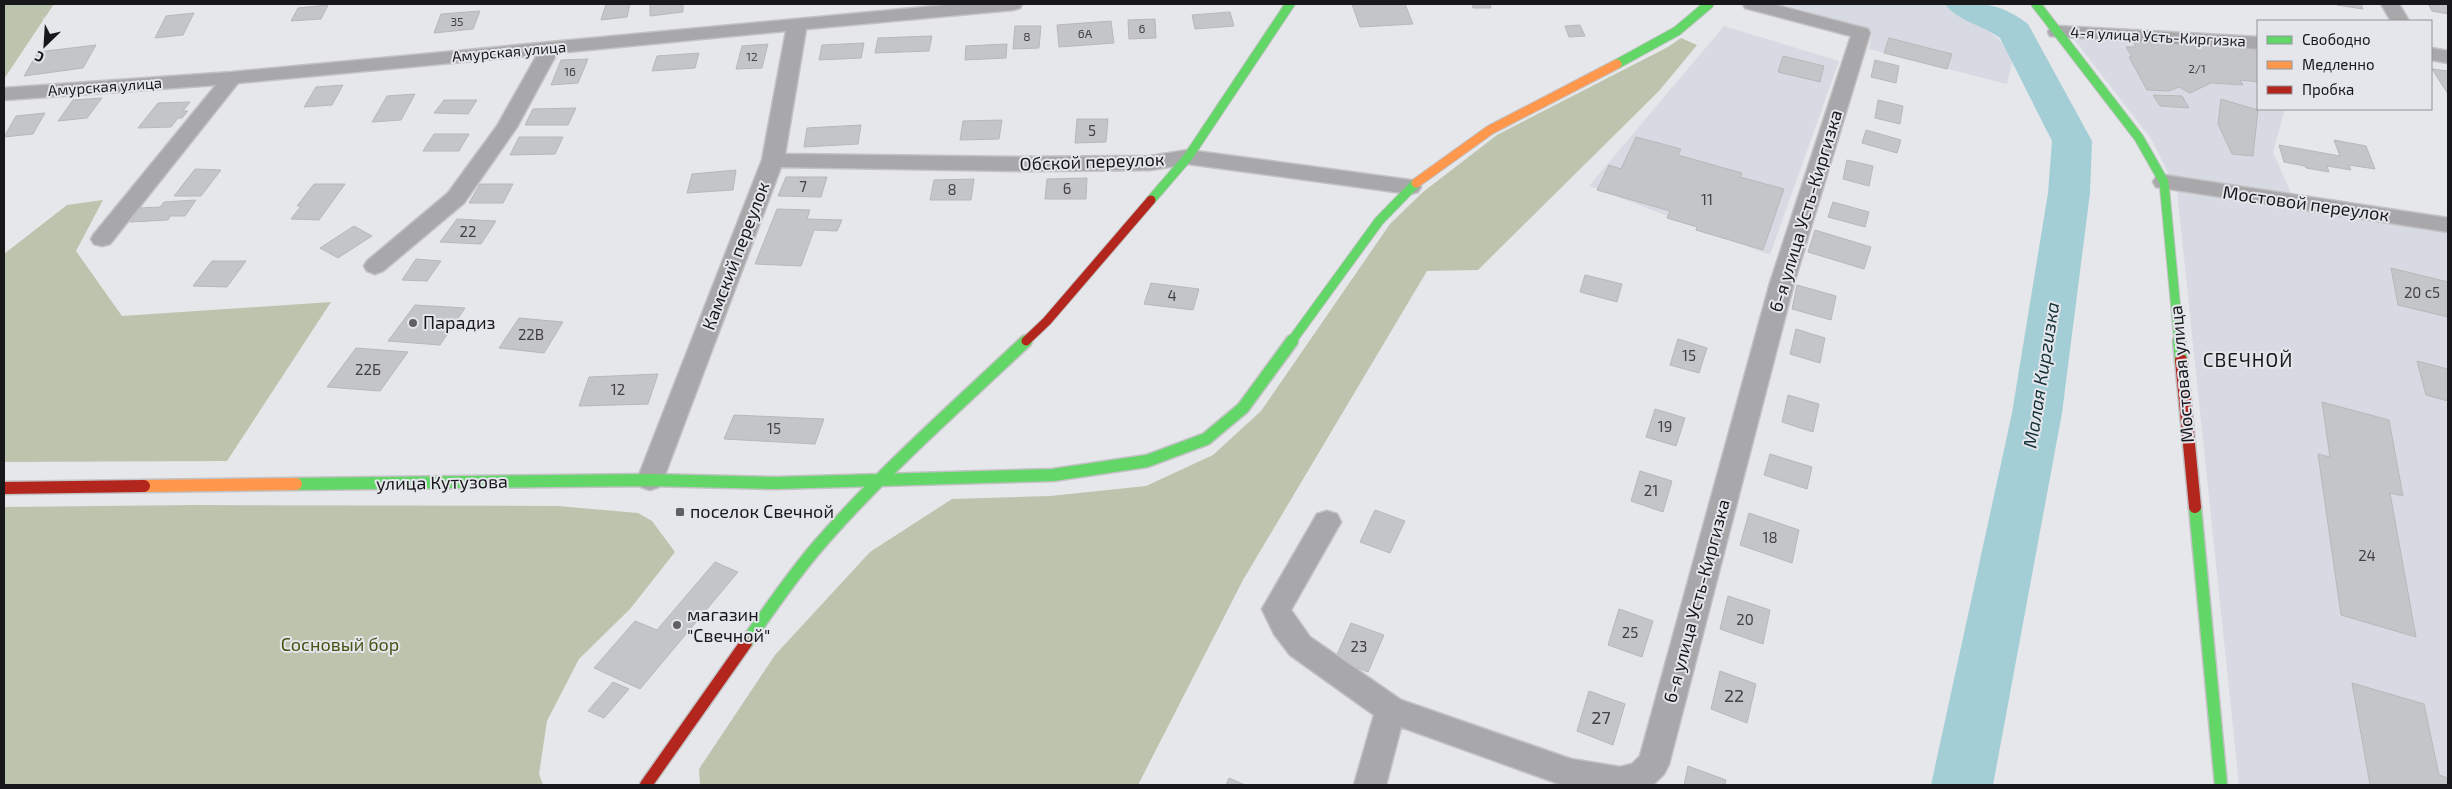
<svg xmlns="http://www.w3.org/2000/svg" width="2452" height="789" font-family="'Exo 2',sans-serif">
  <rect width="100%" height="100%" fill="#e6e7ea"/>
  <path fill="#d7dae3" d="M1783 4H1942L1968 12 2014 53 2007 84 1869 49 1872 32Z
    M1724 26 1839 61 1770 255 1589 186Z
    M2105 37 2258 47V109H2285L2273 152 2291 193 2170 177 2152 140 2073 38Z
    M2177 191 2448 232V785H2239Z"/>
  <path fill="#bcc4ae" d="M4 4H54L4 79Z
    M1681 38 1697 45 1659 91 1478 270 1427 271 1243 580 1138 785H700L699 769 775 655 870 552 952 499 1050 496 1146 486 1213 455 1261 411 1390 224 1423 192 1497 135 1668 47Z
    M103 200 76 251 122 316 331 302 227 461 4 462V254L67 205Z
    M194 505 558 506 638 513 652 521 675 552 630 609 579 659 547 721 539 774 543 785H4V507Z"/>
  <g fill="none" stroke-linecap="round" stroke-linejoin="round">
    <path fill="#a4ced6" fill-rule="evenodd" d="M1945 4C1980 2 1999 2 2028 24L2092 141 2090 193 2062 413 1993 785H1931L2012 413 2048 193 2052 141 2000 38C1983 25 1957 21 1945 4Z"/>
  </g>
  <path fill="#c4c5c8" stroke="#b8b8bb" d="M606 4H630L627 17 601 20Z
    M650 4H683V12L650 16Z
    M1352 4H1405L1413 24 1360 27Z
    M1472 4H1494H1490L1491 8H1473Z
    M2336 4H2361L2363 9 2337 5Z
    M2425 4H2448V14L2432 11 2429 5Z
    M328 5 321 19 291 21 298 8Z
    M480 11 473 29 434 33 441 14Z
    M1230 12 1234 26 1195 29 1192 15Z
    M194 13 183 35 155 38 166 16Z
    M1155 19 1156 38 1129 39 1128 20Z
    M1111 21 1114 43 1059 47 1057 25Z
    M1580 25 1585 36 1569 37 1565 26Z
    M1015 26H1041L1039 48 1013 49Z
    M932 36 929 51 875 53 878 38Z
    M1889 38 1952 54 1947 69 1884 53Z
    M2132 40 2258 50V82L2240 80 2243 85 2211 83 2190 93 2179 87 2169 91 2147 90 2129 57H2132L2126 47H2136Z
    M864 43 861 58 819 60 822 45Z
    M768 44 762 68 736 69 742 46Z
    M1007 44 1006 58 965 60 966 46Z
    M96 45 83 68 24 76 38 52Z
    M699 53 695 68 652 71 657 56Z
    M1783 56 1824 66 1820 82 1778 72Z
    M588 59 578 83 551 85 561 60Z
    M1875 60 1899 66 1896 83 1871 77Z
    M2432 69 2448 71V94Z
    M343 85 332 105 304 107 316 87Z
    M415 94 401 120 372 122 387 96Z
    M2153 95 2182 96 2189 108 2160 106Z
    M102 98 87 118 58 121 73 100Z
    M2221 99 2258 110 2253 156 2232 154 2218 124Z
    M444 100H477L468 114 434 113Z
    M1878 100 1903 106 1900 124 1875 118Z
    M190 102 183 111H188L182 118H178L171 127 138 128 158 103Z
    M576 108 568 125H525L533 109Z
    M45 113 33 134 4 137 16 116Z
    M1077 119H1108L1106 142 1075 143Z
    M1002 120 999 139 960 140 963 121Z
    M861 125 858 144 804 147 807 128Z
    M1866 130 1901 140 1897 153 1862 143Z
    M434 134H469L459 151H423Z
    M519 137H563L555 154 510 155Z
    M1636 137 1681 149 1678 155 1742 173 1740 177 1784 189 1763 250 1696 230 1697 227 1667 218 1670 211 1597 190 1609 165 1621 169Z
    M2334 140 2366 146 2375 169 2349 165 2351 170 2327 166 2329 172 2306 168 2305 166 2284 162 2279 145 2340 156Z
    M1847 160 1873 166 1869 186 1843 179Z
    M195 169 221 170 201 196H174Z
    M736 170 733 190 687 193 692 174Z
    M786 177H827L821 197 778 196Z
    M1087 178 1086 199H1045L1047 179Z
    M974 179 971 200H930L934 180Z
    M314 184H345L319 220 291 219 301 206H297Z
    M480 184H513L503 203H469Z
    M196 200 185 216H170L168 220 130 222 140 208 160 207 164 202Z
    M1833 202 1869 212 1865 227 1828 217Z
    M777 209 810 210 807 219 842 220 837 231 814 230 801 266 755 264Z
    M457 219 496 221 481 244 440 242Z
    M354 226 372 236 338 258 320 248Z
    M1815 230 1871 247 1864 269 1808 252Z
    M416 259 441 261 427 281 402 280Z
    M212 261H246L227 287 193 286Z
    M2391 268 2448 282V317L2398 305Z
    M1585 275 1622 284 1617 302 1580 292Z
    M1151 283 1199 289 1193 310 1144 304Z
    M1797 285 1836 296 1831 320 1792 309Z
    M415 305 465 308 440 345 388 341Z
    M519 318 563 322 544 353 499 348Z
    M1796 329 1825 338 1820 363 1790 354Z
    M1678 339 1707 348 1699 373 1670 365Z
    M356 348 408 352 380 391 327 387Z
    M2417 361 2448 369V401L2426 395Z
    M658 374 648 404 579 406 589 377Z
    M1788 395 1819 404 1813 432 1782 422Z
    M2322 402 2389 420 2403 496 2390 493 2416 637 2341 615 2318 454 2330 457Z
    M1655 409 1685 418 1676 446 1646 437Z
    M734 415 824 419 815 444 724 439Z
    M1770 454 1812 467 1807 489 1764 475Z
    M1640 471 1672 481 1663 512 1631 501Z
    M1375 510 1405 521 1390 553 1360 542Z
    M1749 513 1799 530 1792 563 1740 545Z
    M715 562 738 572 640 689 594 668 635 621 657 630Z
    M1728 596 1770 610 1763 644 1720 629Z
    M1619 609 1653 621 1642 657 1608 645Z
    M1351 623 1384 635 1368 672 1335 659Z
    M1720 671 1756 684 1747 723 1711 709Z
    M613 682 629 689 604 718 588 711Z
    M2352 683 2424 704 2439 775 2448 778V785H2370Z
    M1589 691 1625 704 1613 745 1577 731Z
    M1688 766 1726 780 1725 785H1684Z
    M1229 778 1245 785H1226Z"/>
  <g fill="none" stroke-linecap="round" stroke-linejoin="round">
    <defs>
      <path id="street" d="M957 4H1022L1020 8 1013 10 806 29 785 154 1020 157 1150 156 1188 150 1410 180 1418 182 1421 187 1418 192 1410 194 1188 164 1150 170 1020 171 781 167 663 480 659 487 650 490 641 487 637 480 762 160 786 31 557 53 517 127 464 203 383 271 375 274 367 271 364 266 367 261 448 193 497 126 537 55 238 83 110 244 102 246 94 244 91 239 94 234 216 85 4 100V88L232 72Z
        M1743 4H1772L1868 29 1870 33 1794 283 1669 764 1664 774 1653 785H1562L1401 727 1386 785H1354L1374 715 1290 655 1274 634 1262 609 1317 514 1327 511 1337 514 1341 522 1291 610 1310 637 1401 700 1571 759 1620 767 1632 764 1640 756 1770 283 1851 36 1745 8Z
        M2381 4H2399L2409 21H2391Z
        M2057 26 2258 37V49L2050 36 2048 32 2050 28Z
        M2431 48 2448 51V63L2431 60Z
        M2164 175 2448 218V232L2156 187 2153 182 2156 177Z"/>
      <path id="fast-far1" d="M2036 4 2139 138 2164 182 2179 342
        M1617 64 1677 31 1709 4
        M1151 200 1188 157 1290 4
        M1291 342 1379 221 1416 183"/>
      <path id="fast" d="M2179 341 2181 360
        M881 480 1053 475 1147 461 1206 439 1243 408 1292 341
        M296 484 650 480 776 483 881 480
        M2195 507 2221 785
        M746 643C769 610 792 576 818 546 882 472 955 408 1026 341"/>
      <path id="slow-far1" d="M1416 183 1490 130 1617 64"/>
      <path id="slow" d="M144 486 296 484"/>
      <path id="jam-far1" d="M1026 341 1047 321 1151 200"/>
      <path id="jam" d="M2181 360 2195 507
        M4 488 144 486
        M646 785 746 643"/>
    </defs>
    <use href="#street" stroke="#c2c2c4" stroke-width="3"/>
    <use href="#fast-far1" stroke="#c2c2c4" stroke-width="11"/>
    <use href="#fast" stroke="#c2c2c4" stroke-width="15"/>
    <use href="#slow-far1" stroke="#c2c2c4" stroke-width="11"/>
    <use href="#slow" stroke="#c2c2c4" stroke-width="15"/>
    <use href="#jam-far1" stroke="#c2c2c4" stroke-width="11"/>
    <use href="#jam" stroke="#c2c2c4" stroke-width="15"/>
    <use href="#street" fill="#a8a7a9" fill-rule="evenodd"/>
    <use href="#fast-far1" stroke="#63d668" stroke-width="9"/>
    <use href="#fast" stroke="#63d668" stroke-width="12"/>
    <use href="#slow-far1" stroke="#ff974d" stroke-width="9"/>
    <use href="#slow" stroke="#ff974d" stroke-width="12"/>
    <use href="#jam-far1" stroke="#b3261e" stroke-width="9"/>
    <use href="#jam" stroke="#b3261e" stroke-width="12"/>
  </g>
  <g fill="#606063" stroke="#e4e6ec" stroke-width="2">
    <circle cx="413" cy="323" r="5"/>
    <rect x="675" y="507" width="10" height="10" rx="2.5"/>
    <circle cx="677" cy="625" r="5"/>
  </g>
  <g text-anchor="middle" stroke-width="4" stroke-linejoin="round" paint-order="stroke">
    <g font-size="12" fill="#434346">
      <text x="457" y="26">35</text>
      <text x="1142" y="33">6</text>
      <text x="1085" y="38">6А</text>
      <text x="1027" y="41">8</text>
      <text x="752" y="61">12</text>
      <text x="2197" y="73">2/1</text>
      <text x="570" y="76">16</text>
    </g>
    <g font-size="15" fill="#18181b" stroke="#e4e6ec">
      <text transform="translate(2158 37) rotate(3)" y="5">4-я улица Усть-Киргизка</text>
      <text transform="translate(509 52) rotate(-5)" y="5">Амурская улица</text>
      <text transform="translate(105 87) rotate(-4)" y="5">Амурская улица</text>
    </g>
    <g font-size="15" fill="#434346">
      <text x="1092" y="136">5</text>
      <text x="803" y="192">7</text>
      <text x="1067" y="194">6</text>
      <text x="952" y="195">8</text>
      <text x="1707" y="205">11</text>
      <text x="468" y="237">22</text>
      <text x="2422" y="298">20 с5</text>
      <text x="1172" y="301">4</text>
      <text x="531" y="340">22В</text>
      <text x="1689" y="361">15</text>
      <text x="368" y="375">22Б</text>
      <text x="618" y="395">12</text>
      <text x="1665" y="432">19</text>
      <text x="774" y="434">15</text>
      <text x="1651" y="496">21</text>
      <text x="1770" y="543">18</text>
      <text x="2367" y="561">24</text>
      <text x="1745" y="625">20</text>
      <text x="1630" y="638">25</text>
      <text x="1359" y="652">23</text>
    </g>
    <g font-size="18" fill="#18181b" stroke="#e4e6ec">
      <text transform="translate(1092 162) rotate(-2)" y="6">Обской переулок</text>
      <text transform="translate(2306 204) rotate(8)" y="6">Мостовой переулок</text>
      <text transform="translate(1806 211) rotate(-73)" y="6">6-я улица Усть-Киргизка</text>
      <text transform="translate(736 256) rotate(-69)" y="6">Камский переулок</text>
      <text transform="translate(2182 374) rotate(-95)" y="6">Мостовая улица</text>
      <text transform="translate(442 483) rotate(-1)" y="6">улица Кутузова</text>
      <text transform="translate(1697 601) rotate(-75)" y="6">6-я улица Усть-Киргизка</text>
    </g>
    <g font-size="18" fill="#18181b" stroke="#e4e6ec" text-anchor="start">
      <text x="423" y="329">Парадиз</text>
      <text x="690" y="518">поселок Свечной</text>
      <text x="687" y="621">магазин<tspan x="687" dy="21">"Свечной"</tspan></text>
    </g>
    <g font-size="18" fill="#425410" stroke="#e4e6ec">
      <text x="340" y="651">Сосновый бор</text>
    </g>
    <g font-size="18" fill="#434346">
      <text x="1734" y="702">22</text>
      <text x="1601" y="724">27</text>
    </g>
    <g font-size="19" letter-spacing="1" fill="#18181b" stroke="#e4e6ec">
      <text x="2248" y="367">СВЕЧНОЙ</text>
    </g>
    <g font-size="19" font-style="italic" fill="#133237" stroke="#e4e6ec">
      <text transform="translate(2041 375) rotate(-81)" y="7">Малая Киргизка</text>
    </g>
  </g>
  <rect width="2452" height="789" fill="none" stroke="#18181b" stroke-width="10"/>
  <rect x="2257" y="20" width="175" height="90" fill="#e4e6ec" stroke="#929498"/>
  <rect x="2267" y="36" width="25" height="8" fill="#63d668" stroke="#929498"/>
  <text x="2302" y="45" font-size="15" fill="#18181b">Свободно</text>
  <rect x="2267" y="61" width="25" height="8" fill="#ff974d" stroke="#929498"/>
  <text x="2302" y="70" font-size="15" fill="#18181b">Медленно</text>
  <rect x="2267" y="86" width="25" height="8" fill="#b3261e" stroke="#929498"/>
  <text x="2302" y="95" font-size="15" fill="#18181b">Пробка</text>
  <g transform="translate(45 45) rotate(205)" stroke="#e4e6ec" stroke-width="4" paint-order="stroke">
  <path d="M0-4L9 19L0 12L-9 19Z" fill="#18181b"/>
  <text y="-8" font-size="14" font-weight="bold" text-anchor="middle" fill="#18181b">С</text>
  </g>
</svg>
